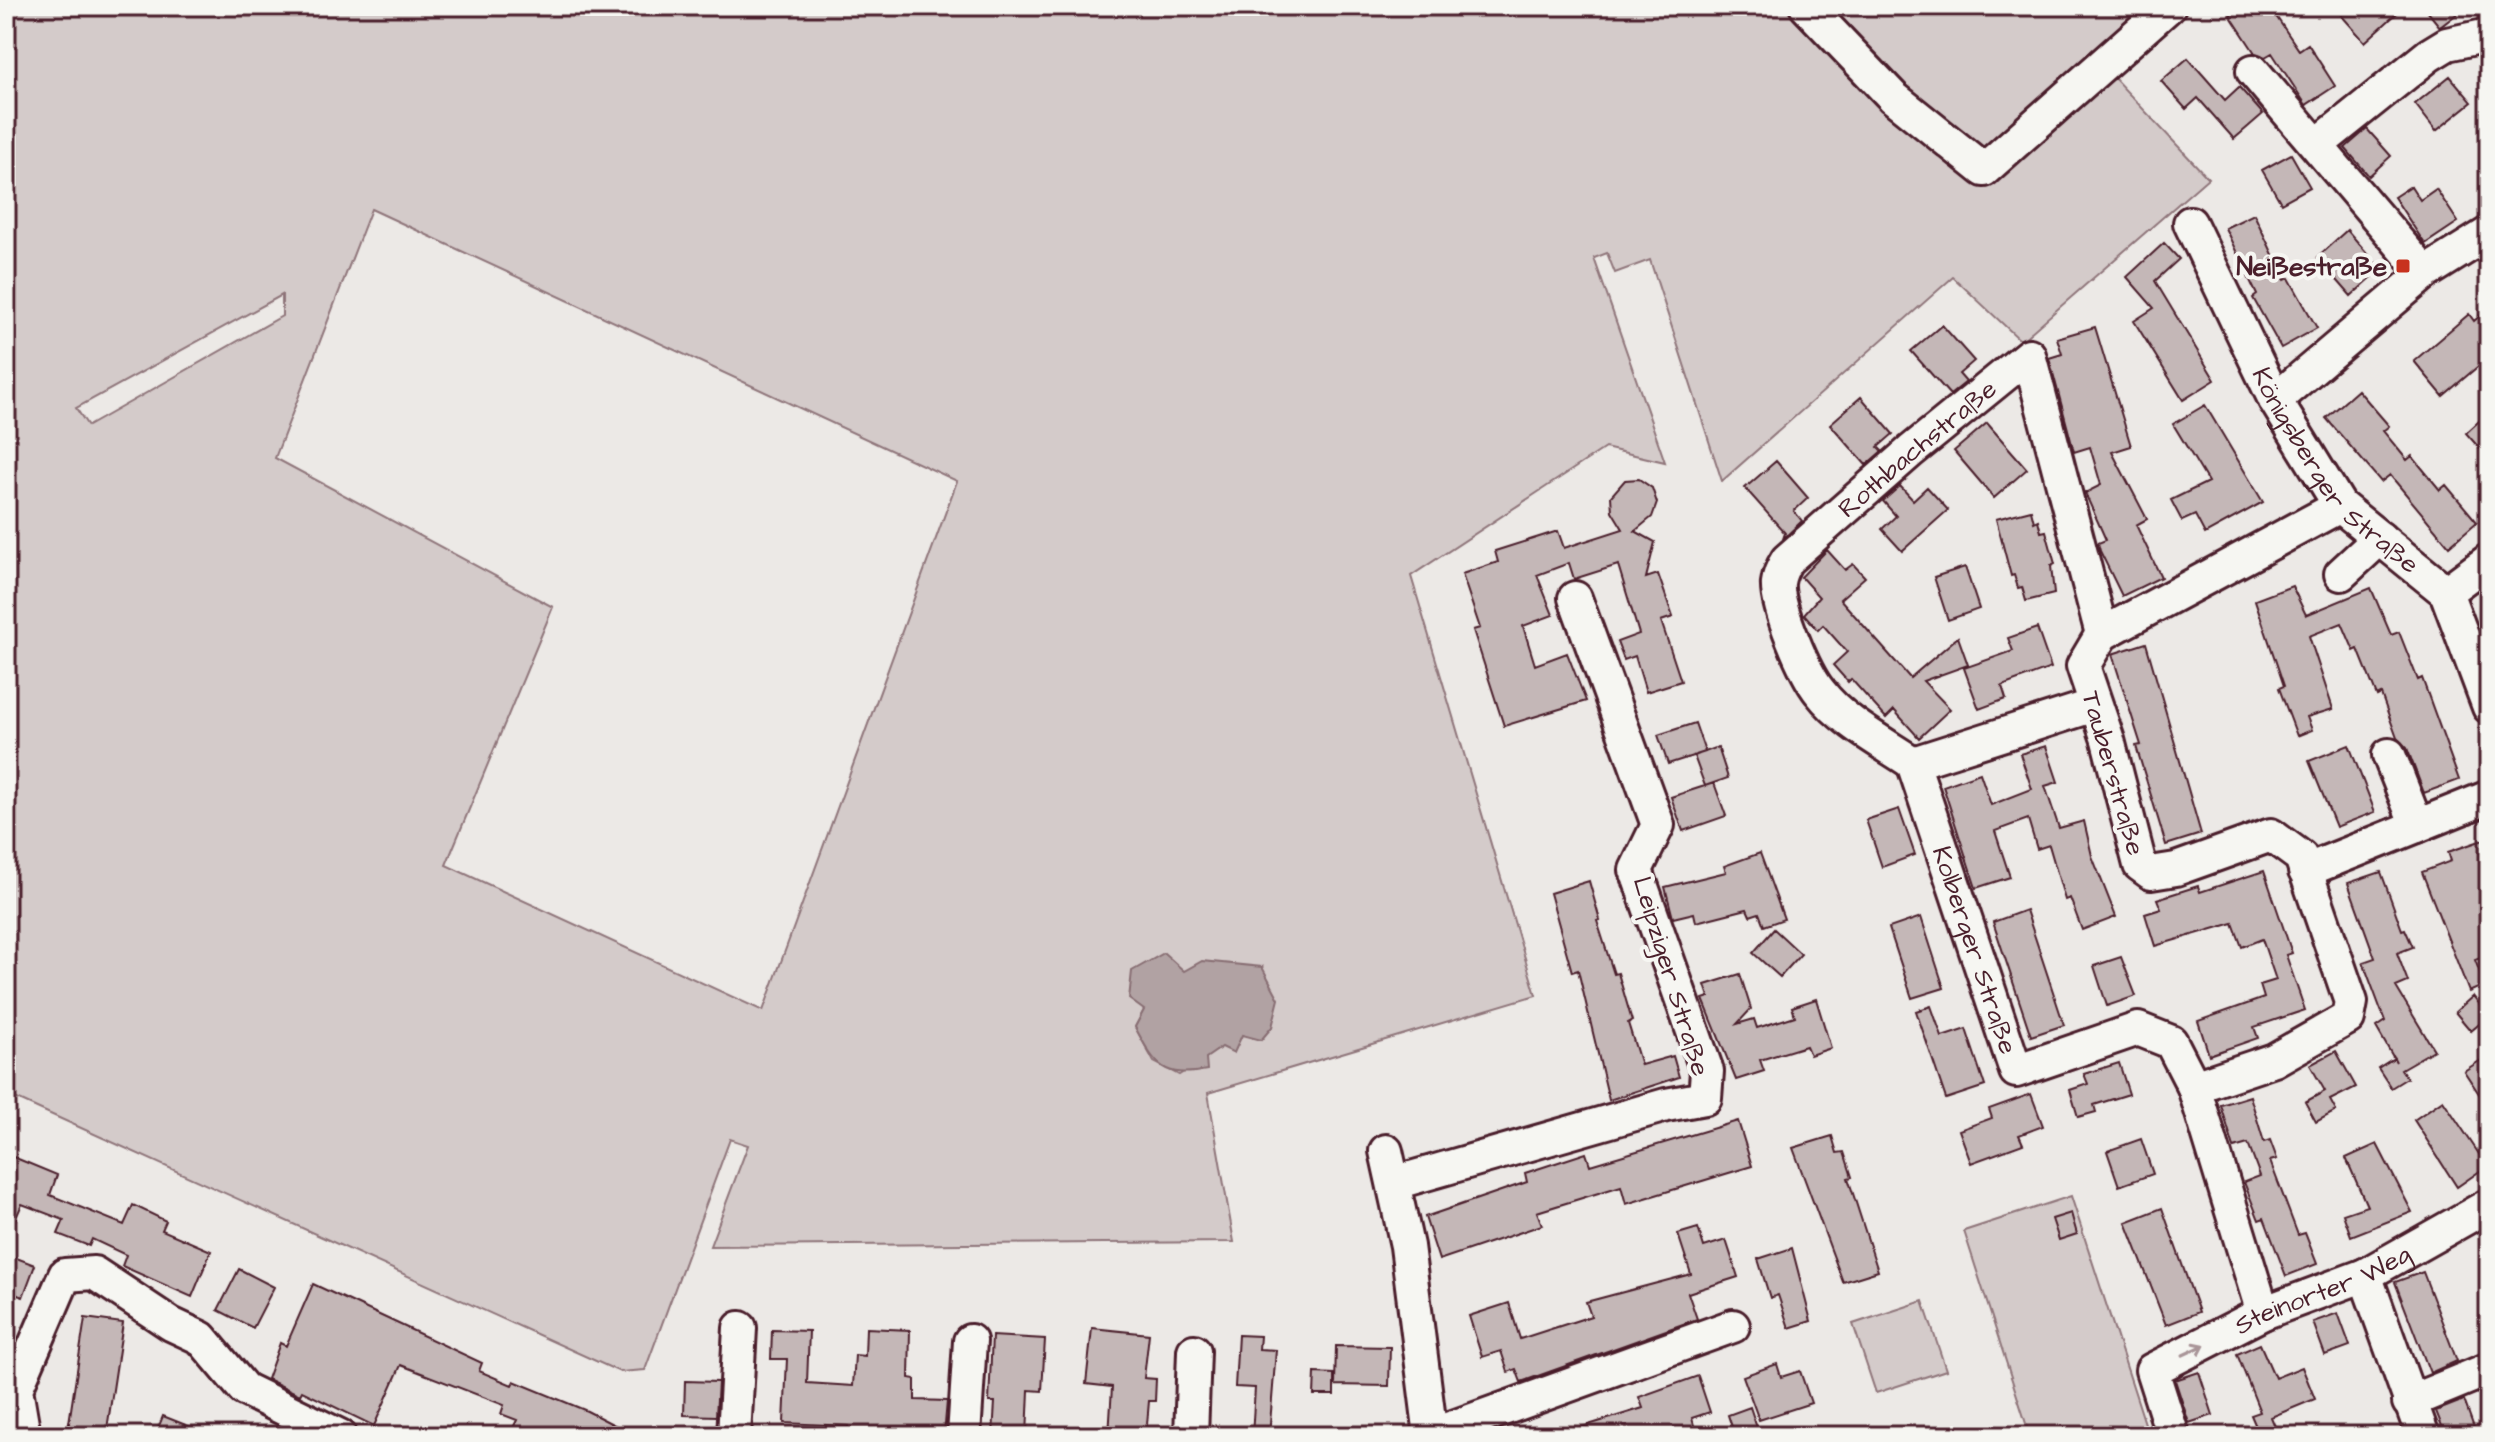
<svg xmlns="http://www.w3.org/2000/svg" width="2495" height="1442" font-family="'Architects Daughter',sans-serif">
  <rect width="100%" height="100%" fill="#ece9e6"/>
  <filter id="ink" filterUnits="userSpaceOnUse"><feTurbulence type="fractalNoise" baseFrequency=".0125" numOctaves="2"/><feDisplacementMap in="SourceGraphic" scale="16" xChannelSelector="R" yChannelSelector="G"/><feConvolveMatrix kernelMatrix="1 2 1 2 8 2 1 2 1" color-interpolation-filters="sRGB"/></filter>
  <g filter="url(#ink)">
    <path fill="#d4cbca" stroke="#8f757a" stroke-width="2" fill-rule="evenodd" d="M6 6H2157L2112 76 2208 178 2021 341 1953 277 1722 481 1650 260 1615 273 1607 253 1594 258 1665 462 1605 448 1411 576 1536 995 1208 1093 1234 1242 710 1246 748 1145 730 1139 645 1370 620 1372 6 1094ZM371 209 957 481 763 1011 446 865 553 607 275 458ZM282 295V316L88 426 76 408ZM1262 967 1222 1046 1179 1075 1154 1062 1135 1027 1144 1010Z
      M2071 1196 2149 1436H2030L1964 1231Z
      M1923 1301 1946 1370 1876 1393 1853 1324Z"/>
    <path fill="#b1a2a3" stroke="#886e73" stroke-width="2" d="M1164 953 1184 971 1202 961 1262 967 1279 999 1272 1027 1261 1040 1242 1035 1234 1053 1222 1047 1206 1058 1207 1070C1161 1079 1155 1064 1135 1027L1144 1010 1129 999 1132 971Z"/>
    <path fill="#c4b7b7" stroke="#4a1f2b" stroke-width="2" d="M2244 6H2269L2299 50 2308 44 2335 86 2306 105 2272 53 2265 57 2255 53 2230 15Z
      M2333 6H2405L2365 42Z
      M2423 6H2467L2440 27Z
      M2188 58 2225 100 2239 87 2263 114 2234 139 2198 98 2186 109 2161 81Z
      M2450 76 2472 102 2436 131 2415 104Z
      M2367 129 2391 156 2369 176 2345 148Z
      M2291 154 2310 187 2281 203 2262 170Z
      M2411 186 2420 200 2436 189 2458 222 2425 244 2394 197Z
      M2254 214 2285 280 2289 278 2317 328 2281 348 2253 298 2257 295 2225 228Z
      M2347 230 2381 269 2351 296 2317 257Z
      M2164 243 2179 259 2155 281 2215 380 2183 400 2134 321 2154 308 2127 277Z
      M2489 308V357L2443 396 2414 361 2469 314 2474 321Z
      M1942 325 1974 361 1959 374 1966 382 1950 395 1911 351Z
      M2095 327 2131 446 2112 452 2147 519 2136 525 2161 577 2122 596 2100 551 2098 543 2106 540 2085 493 2101 485 2090 447 2074 452 2049 358 2062 354 2057 338Z
      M2358 390 2389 426 2383 431 2407 460 2412 456 2440 490 2446 485 2477 522 2449 546 2390 475 2381 482 2326 418Z
      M1861 397 1893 434 1878 447 1882 451 1866 465 1830 424Z
      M2205 405 2263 502 2205 534 2195 515 2182 521 2171 500 2208 482 2173 424Z
      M2489 412V459L2466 433Z
      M1987 423 2027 469 1994 498 1954 451Z
      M1776 461 1808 498 1794 511 1802 521 1783 539 1785 533 1745 488Z
      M1639 479 1652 488 1657 503 1652 517 1635 531 1655 542 1646 578 1658 574 1673 617 1661 621 1681 681 1646 692 1635 656 1624 660 1617 642 1639 634 1618 565 1574 579 1569 563 1537 575 1553 615 1523 626 1535 665 1567 653 1586 701 1504 726 1473 630 1480 628 1462 574 1498 562 1495 551 1558 531 1564 548 1623 529 1612 511 1611 496 1625 480Z
      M1900 486 1913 500 1927 487 1948 510 1902 551 1882 529 1896 516 1883 501Z
      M2031 510 2034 522 2038 520 2041 532 2046 531 2055 564 2051 566 2054 594 2026 601 2022 587 2018 588 2014 575 2011 576 1996 519Z
      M1827 550 1845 570 1853 564 1865 577 1840 599 1910 678 1958 637 1968 665 1923 681 1950 709 1919 738 1894 710 1886 718 1851 679 1848 682 1833 665 1847 652 1823 625 1818 630 1804 614 1819 597 1801 577Z
      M1965 567 1979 609 1948 620 1934 577Z
      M2292 586 2306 615 2371 588 2391 635 2399 632 2418 680 2422 678 2459 780 2424 793 2407 748 2397 738 2381 694 2377 696 2358 649 2354 651 2342 623 2309 636 2333 709 2307 717 2312 730 2297 736 2279 688 2284 686 2255 600Z
      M2037 628 2051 668 2002 686 2006 699 1979 709 1964 668 2013 651 2008 638Z
      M2146 643 2201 834 2166 845 2136 746 2141 745 2112 654Z
      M1695 723 1705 752 1668 764 1658 735Z
      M2349 745 2375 812 2336 827 2309 761Z
      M2046 746 2058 782 2045 786 2059 828 2084 821 2092 856 2116 917 2082 930 2070 898 2065 900 2049 845 2037 849 2028 819 1995 831 2010 877 1976 888 1943 786 1980 773 1991 805 2032 789 2020 754Z
      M1718 747 1728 778 1705 786 1694 756Z
      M1714 783 1726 816 1683 831 1671 797Z
      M1899 809 1915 855 1882 867 1866 820Z
      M2489 838V955L2475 960 2485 985 2469 992 2422 872 2451 861 2448 852Z
      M1760 853 1784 919 1764 926 1759 913 1750 916 1747 909 1696 922 1694 913 1673 918 1665 887 1726 872 1724 866Z
      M2264 871 2292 953 2286 955 2305 1010 2254 1027 2258 1038 2209 1055 2198 1021 2264 998 2260 985 2276 980 2262 939 2242 947 2233 923 2155 946 2145 914 2161 909 2157 899 2198 886 2200 892Z
      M2381 872 2402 930 2405 929 2413 947 2397 953 2408 982 2396 987 2434 1050 2401 1069 2407 1078 2391 1088 2378 1068 2394 1058 2396 1062 2376 1027 2385 1021 2363 962 2375 958 2348 883Z
      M1589 881 1600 920 1597 921 1614 974 1618 973 1632 1021 1628 1023 1641 1065 1673 1056 1679 1077 1609 1100 1578 970 1572 972 1550 893Z
      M2026 910 2064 1025 2031 1036 1993 922Z
      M1921 917 1944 988 1912 998 1889 928Z
      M1774 929 1801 954 1780 977 1753 953Z
      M2121 957 2136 996 2107 1006 2094 966Z
      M1740 974 1751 1009 1737 1024 1754 1019 1757 1028 1795 1016 1792 1007 1816 999 1831 1048 1810 1055 1806 1046 1760 1060 1764 1071 1736 1080 1703 999 1709 997 1705 985Z
      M2473 996 2489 1016 2471 1031 2455 1012Z
      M1931 1006 1942 1037 1966 1029 1985 1086 1946 1099 1916 1011Z
      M2336 1051 2356 1087 2330 1100 2336 1111 2316 1122 2305 1102 2325 1091 2310 1065Z
      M2489 1055V1109L2464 1071Z
      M2119 1063 2129 1094 2094 1105 2096 1112 2078 1117 2070 1090 2088 1084 2084 1074Z
      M2031 1094 2043 1126 2019 1135 2023 1144 1971 1163 1959 1130 1992 1118 1989 1109Z
      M2250 1096 2264 1142 2270 1140 2277 1159 2270 1161 2298 1235 2305 1233 2317 1264 2286 1276 2264 1218 2259 1220 2244 1182 2260 1176 2248 1144 2234 1148 2221 1105Z
      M2443 1100 2487 1166 2457 1187 2414 1120Z
      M1738 1121 1752 1166 1626 1204 1621 1186 1537 1212 1542 1225 1439 1260 1425 1217 1527 1182 1525 1173 1586 1153 1590 1165Z
      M1832 1136 1837 1153 1844 1152 1852 1177 1848 1178 1878 1271 1843 1282 1793 1148Z
      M2141 1139 2153 1174 2119 1186 2107 1151Z
      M2377 1144 2412 1212 2351 1236 2343 1214 2367 1206 2346 1158Z
      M6 1154 57 1175 50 1195 124 1225 133 1205 166 1221 162 1230 211 1251 192 1297 122 1266 126 1255 92 1239 89 1246 58 1234 64 1220 22 1204 6 1241Z
      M2162 1208 2199 1312 2166 1325 2126 1222Z
      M2071 1213 2077 1234 2059 1240 2052 1219Z
      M1698 1228 1704 1247 1726 1240 1738 1277 1688 1293 1697 1319 1521 1382 1516 1369 1508 1372 1501 1351 1482 1357 1469 1316 1509 1303 1520 1339 1591 1316 1586 1302 1691 1274 1678 1234Z
      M1792 1248 1811 1321 1789 1328 1778 1295 1770 1298 1758 1259Z
      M6 1254 35 1265 23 1297 6 1291Z
      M239 1269 274 1287 253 1328 218 1310Z
      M2423 1272 2457 1361 2430 1373 2395 1282Z
      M313 1284 482 1363 479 1371 512 1385 514 1381 587 1411 636 1436H554L534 1428 531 1436H527L512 1430 517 1420 501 1414 504 1405 401 1365 374 1426 302 1391 300 1395 267 1379 280 1343 286 1346Z
      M2338 1313 2350 1346 2325 1355 2313 1322Z
      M85 1318 123 1323 106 1436H67Z
      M866 1328 910 1330 909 1378 915 1379V1400L947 1401 944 1436 848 1435V1426L784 1423 787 1359H771L772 1330 809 1331 807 1383 853 1386 855 1355 865 1356Z
      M1092 1328 1149 1334 1144 1378 1156 1379 1155 1401H1149L1146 1436H1109L1112 1387 1086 1384Z
      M1238 1335 1260 1336 1259 1349 1276 1350 1269 1436H1252L1255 1388 1235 1387Z
      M992 1336 1045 1339 1042 1391 1029 1390 1027 1436 993 1435 995 1402H989Z
      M2260 1344 2275 1378 2302 1367 2315 1399 2271 1417 2279 1436H2260L2251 1415 2260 1412 2237 1354Z
      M1336 1346 1390 1347 1389 1386 1335 1385Z
      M1777 1364 1781 1377 1800 1371 1811 1403 1759 1420 1743 1376Z
      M2199 1372 2213 1415 2189 1423 2175 1380Z
      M1315 1373 1334 1374V1395H1314Z
      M1698 1376 1710 1412 1692 1418 1696 1433 1686 1436H1567L1566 1432 1643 1408 1639 1397Z
      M685 1381 718 1382 716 1416 684 1415Z
      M2464 1400 2477 1436H2446L2436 1411Z
      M1750 1407 1757 1428 1735 1436 1728 1415Z
      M163 1416 211 1435V1436H155Z"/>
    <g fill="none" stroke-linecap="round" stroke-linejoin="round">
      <defs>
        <g id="minor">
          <path d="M1806 6 1893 97 1984 170 2169 6"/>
          <path d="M2253 71 2425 273"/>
          <path d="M2318 144 2429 55 2447 44 2489 35"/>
          <path id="s1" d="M2190 223 2275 400 2340 506 2446 592 2489 707"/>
          <path d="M2275 400 2425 273 2489 233"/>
          <path d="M2341 574 2380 538"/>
          <path d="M2446 592 2489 560"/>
          <path id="s2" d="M2095 705 1913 763 2016 1071 2138 1029 2171 1042 2194 1087 2263 1313"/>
          <path d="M2389 755 2417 826"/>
          <path id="s3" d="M1913 763C1882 742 1843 722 1820 692 1805 674 1776 606 1778 583 1779 574 1782 568 1787 560L1911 451 2029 355 2102 634"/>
          <path d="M2305 871 2489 797"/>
          <path d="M2194 1087 2274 1060 2348 1018 2351 1002 2301 857 2271 835 2176 869 2151 873 2140 865 2108 740 2083 666 2102 634 2340 506"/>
          <path d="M1386 1151 1407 1246 1431 1436"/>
          <path d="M1394 1183 1666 1105 1705 1098 1707 1071 1636 870 1658 825 1575 598"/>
          <path d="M2365 1275 2423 1436"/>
          <path d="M2409 1402 2489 1369"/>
          <path d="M1431 1435 1733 1326"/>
          <path d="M24 1436 16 1389 65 1275 94 1273 171 1324 201 1338 244 1389 340 1436"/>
          <path d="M734 1436 740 1328"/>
          <path d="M964 1436 970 1341"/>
          <path d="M1191 1436 1194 1351"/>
          <path id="s4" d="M2173 1436 2152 1370 2263 1313 2365 1275 2489 1205"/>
        </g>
      </defs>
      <use href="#minor" stroke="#4a1f2b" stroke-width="38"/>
      <use href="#minor" stroke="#f6f6f2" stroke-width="32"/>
    </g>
    <defs><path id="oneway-shaft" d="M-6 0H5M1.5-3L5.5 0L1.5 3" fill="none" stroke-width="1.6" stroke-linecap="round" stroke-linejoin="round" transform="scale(2)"/></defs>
    <use stroke="#a99598" href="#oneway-shaft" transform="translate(2194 1350) rotate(-25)"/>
  </g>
  <rect fill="#c8321e" stroke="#f6f6f2" stroke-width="3" x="2395" y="258" width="16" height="16" rx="4"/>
  <g text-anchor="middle" stroke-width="8" stroke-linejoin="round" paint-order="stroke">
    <g font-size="26" font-weight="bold" fill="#4a1f2b" stroke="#f6f6f2" text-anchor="end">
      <text x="2387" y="275">Neißestraße</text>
    </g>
    <g font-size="26" fill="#4a1f2b" stroke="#f6f6f2">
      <text dy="9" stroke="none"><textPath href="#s3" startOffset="432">Rothbachstraße</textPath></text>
      <text dy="9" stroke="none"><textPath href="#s1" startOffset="290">Königsberger Straße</textPath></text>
      <text transform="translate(2114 773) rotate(74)" y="9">Tauberstraße</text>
      <text dy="9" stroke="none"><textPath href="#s2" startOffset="388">Kolberger Straße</textPath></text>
      <text transform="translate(1672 976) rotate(73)" y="9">Leipziger Straße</text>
      <text dy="9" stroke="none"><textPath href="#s4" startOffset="258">Steinorter Weg</textPath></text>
    </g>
  </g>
  <rect width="2495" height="1442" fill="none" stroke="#f6f6f2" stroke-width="32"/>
  <rect x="16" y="16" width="2463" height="1410" fill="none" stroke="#4a1f2b" stroke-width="3" filter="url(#ink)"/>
</svg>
